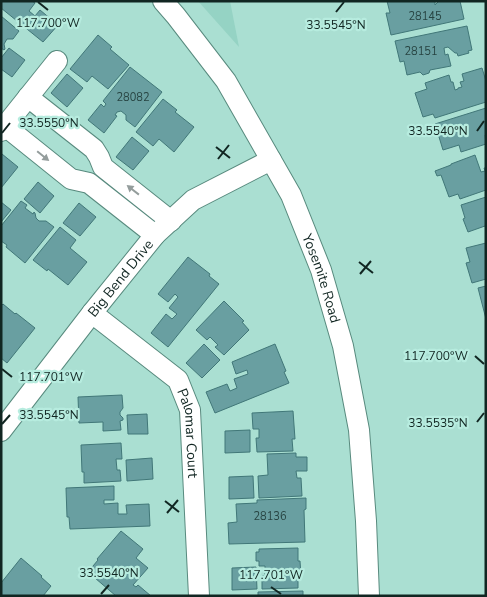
<svg xmlns="http://www.w3.org/2000/svg" width="487" height="597" font-family="'Nunito Sans',sans-serif">
  <rect width="100%" height="100%" fill="#aadfd2"/>
  <path fill="#95d3c4" d="M198 1H230L239 47Z"/>
  <path fill="#699fa1" stroke="#417778" d="M1 1H32L35 3 29 11 35 16 40 10 58 25 43 42 1 8Z
    M387 1H435V5L439 1H460L464 19 391 35 386 13H390Z
    M1 16 19 31 13 39H7L4 44 5 49 4 50 1 48Z
    M467 26 472 50 468 51 469 53 458 56 457 53H455L448 47 444 48 445 55 448 54 451 66 430 70 429 73 423 75 420 72 407 75 404 61 400 62 395 41Z
    M98 35 112 47 110 49 129 65 108 89 92 76 87 82 70 69Z
    M9 48 25 60 12 77 1 69V58Z
    M130 67 162 92 135 127 126 120V115L121 111 117 112 115 115 117 116 104 133 88 120 101 104 104 107 106 104 103 101Z
    M482 68 486 81V102L435 118 433 114 423 117 415 93 427 89 425 83 449 75 451 82H453L455 90 458 89V88L462 87 460 82 464 81 462 74Z
    M67 74 83 88 67 107 51 93Z
    M163 99 177 110 175 112 194 127 174 152 159 139 153 146 136 132Z
    M486 108V134L485 135 486 144 461 152 459 145 443 150 435 124Z
    M132 137 149 151 133 170 116 157Z
    M2 154 18 167 1 188V155Z
    M475 155 481 172 485 171 484 168H486V190L460 199 458 194 449 197 441 175 437 176 435 171 451 165V164Z
    M38 182 54 196 40 213 24 199Z
    M486 197V229L485 226 468 232 463 219 465 218 461 205Z
    M21 201 27 205 25 208 33 214 34 212 35 213 36 218 39 221H46L54 227 25 263 6 247 7 245 1 241V226Z
    M1 202 11 210 1 222Z
    M79 203 96 217 80 236 63 223Z
    M60 227 76 240 70 248 87 262 68 285 48 269 47 271 33 260Z
    M486 243V279L472 283 466 263 470 262 466 248Z
    M188 257 210 274 209 276 219 284 168 347 151 333 166 314 172 319 177 314 169 308 178 297 175 294 168 302 158 294Z
    M486 286V319L478 288Z
    M224 301 244 321 242 322 249 330 224 355 215 347 218 345 210 337 207 340 196 330Z
    M3 304 15 314 16 313 35 328 7 363 1 358V306Z
    M204 344 220 360 202 378 186 363Z
    M275 344 286 371 284 372 289 383 215 413 206 392 227 384 230 391 237 388 234 379 248 374 247 370 236 374 232 362Z
    M122 395 123 408 120 412V415L123 418V420L120 421 121 430 103 431V422L79 423 78 397Z
    M293 411 295 439H292L293 451 257 452 256 438H259V429H253L252 413Z
    M147 414 148 434H128L127 415Z
    M250 430V452L225 453V431Z
    M121 443 122 459H116L117 470H120L121 481 84 483V472H82L81 445Z
    M296 453V457H307V471H296L297 478H301L302 496 259 498 258 476 268 475 267 454Z
    M152 458 153 479 127 481 126 460Z
    M253 476 254 498 229 499V477Z
    M114 486V500H104V504L118 503V514H127L126 505 149 504 150 526 70 529 69 517H67L66 488Z
    M306 498V509L304 510 305 542 229 544 228 523 237 522 236 504 257 503V500Z
    M121 531 143 549 136 558 148 568 133 585 136 587 138 585 151 596H116L88 572 98 560 97 559Z
    M298 548V561H300L301 576H298V588L262 589V576H265V566H259V561H256V552H259V549Z
    M21 558 42 576 41 577 51 586 43 596H1V583Z
    M256 567 257 589 232 590V568Z
    M303 591V596H258V592Z"/>
  <g fill="none" stroke-linecap="round" stroke-linejoin="round">
    <defs>
      <g id="street">
        <path id="s1" d="M163 1 176 16 226 81 291 195 321 270 343 346 359 430 366 521 369 596"/>
        <path d="M28 97 94 149 99 157 103 167 171 221"/>
        <path d="M5 126 71 179 89 183 155 235"/>
        <path d="M1 131 57 61"/>
        <path id="s2" d="M92 313 178 380 190 410 199 596"/>
        <path id="s3" d="M1 431 92 313 155 235 193 200 271 160"/>
      </g>
    </defs>
    <use href="#street" stroke="#588a7e" stroke-width="22"/>
    <use href="#street" stroke="#fff" stroke-width="20"/>
  </g>
  <defs><path id="oneway-solid" d="M-6-.8H1V-3.2L6.5 0L1 3.2V.8H-6Z" transform="scale(1.25)"/></defs>
  <g fill="#949d9c">
    <use href="#oneway-solid" transform="translate(43 156) rotate(39)"/>
    <use href="#oneway-solid" transform="translate(133 190) rotate(-142)"/>
  </g>
  <path fill="none" stroke="#112622" stroke-width="2" d="M38 2 48 10M336 12 344 2M477 131 484 121M2 133 10 123M216 147 230 158M218 159 229 145M359 262 373 273M360 274 371 261M475 356 484 364M2 369 12 377M477 422 484 413M2 424 10 415M165 501 179 512M167 513 178 500M271 587 281 594M101 594 109 585"/>
  <g text-anchor="middle" stroke-width="4.5" stroke-linejoin="round" paint-order="stroke">
    <g font-size="11" fill="#274442">
      <text x="425" y="20">28145</text>
      <text x="421" y="55">28151</text>
      <text x="133" y="101">28082</text>
      <text x="270" y="520">28136</text>
    </g>
    <g font-size="14" fill="#112622" stroke="#b7ecdf">
      <text dy="5" stroke="none"><textPath href="#s3" startOffset="194">Big Bend Drive</textPath></text>
      <text dy="5" stroke="none"><textPath href="#s1" startOffset="322">Yosemite Road</textPath></text>
      <text dy="5" stroke="none"><textPath href="#s2" startOffset="164">Palomar Court</textPath></text>
    </g>
  </g>
  <g font-size="12" text-anchor="middle" fill="#112622" stroke="#b7ecdf" stroke-width="4.5" stroke-linejoin="round" paint-order="stroke">
    <text x="48" y="27">117.700°W</text>
    <text x="336" y="29">33.5545°N</text>
    <text x="49" y="127">33.5550°N</text>
    <text x="438" y="135">33.5540°N</text>
    <text x="436" y="360">117.700°W</text>
    <text x="51" y="381">117.701°W</text>
    <text x="49" y="419">33.5545°N</text>
    <text x="438" y="427">33.5535°N</text>
    <text x="109" y="577">33.5540°N</text>
    <text x="271" y="579">117.701°W</text>
  </g>
  <rect width="487" height="597" fill="none" stroke="#112622" stroke-width="5"/>
</svg>
